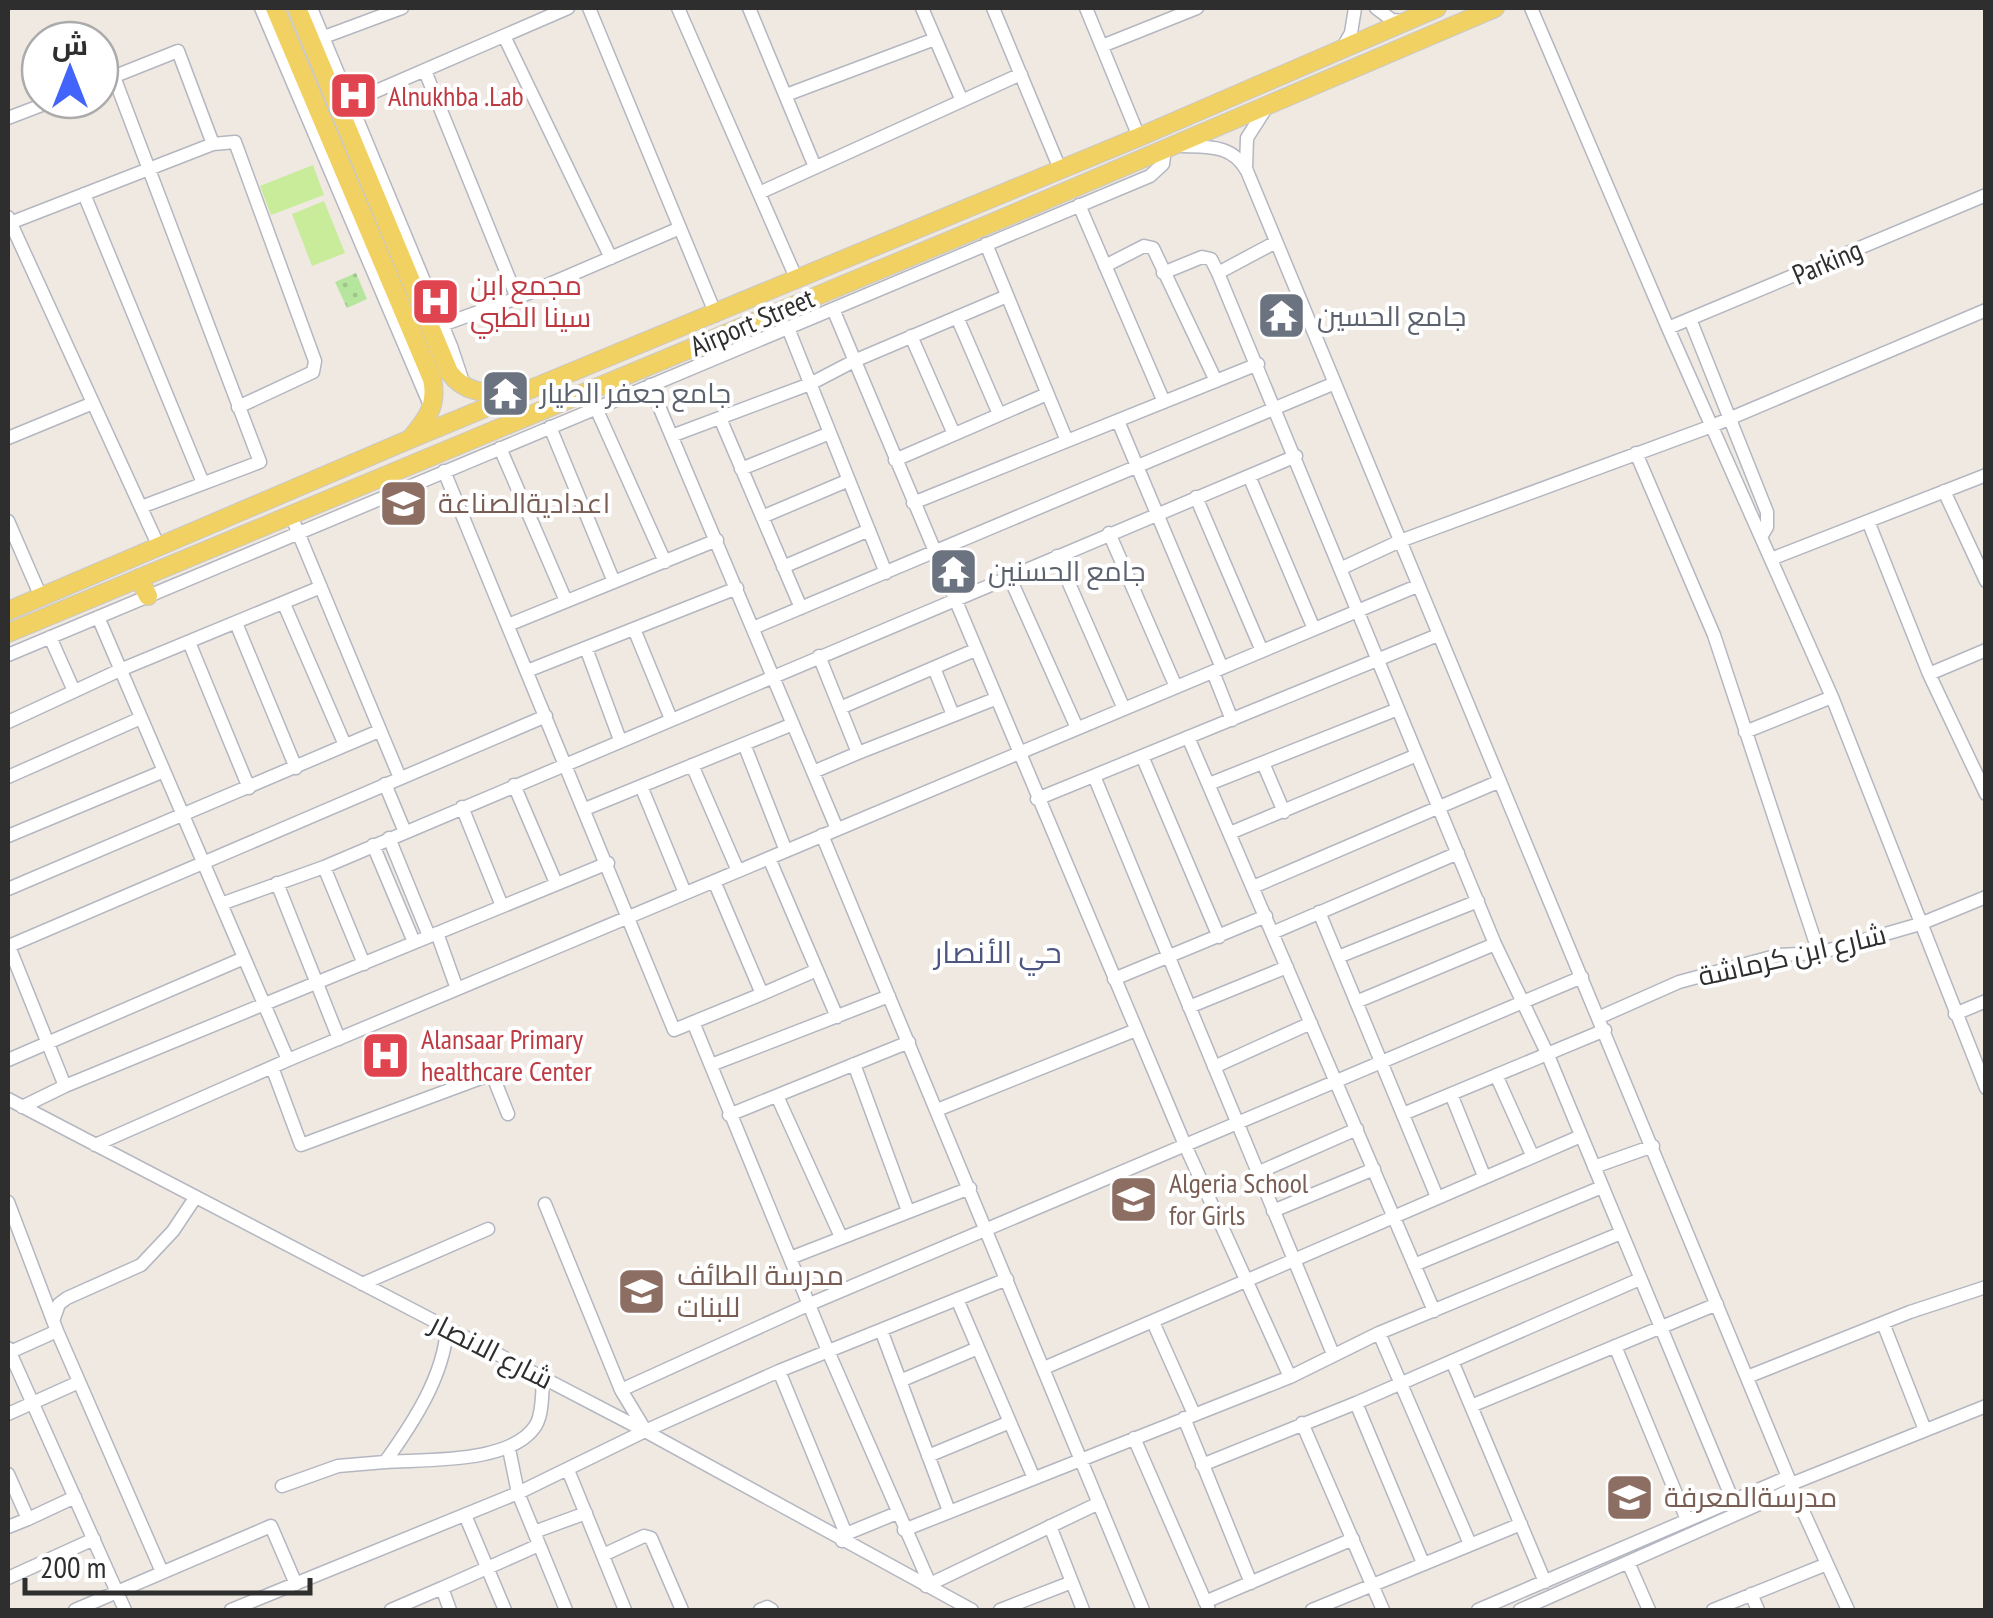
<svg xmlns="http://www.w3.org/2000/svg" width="1993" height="1618" font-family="'PT Sans Narrow',Cairo,sans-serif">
  <defs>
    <pattern id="garden-dots" width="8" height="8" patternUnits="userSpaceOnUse" patternTransform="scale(2.5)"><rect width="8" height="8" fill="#b6e59e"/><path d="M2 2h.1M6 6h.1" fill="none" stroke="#9dc588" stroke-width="1.8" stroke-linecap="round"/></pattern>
  </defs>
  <rect width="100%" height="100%" fill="#efe9e1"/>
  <path fill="url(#garden-dots)" d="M356 273 367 299 347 308 335 282Z"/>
  <path fill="#c9ec9a" d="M313 165 324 195 271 215 260 186Z
    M324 201 345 253 312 266 292 214Z"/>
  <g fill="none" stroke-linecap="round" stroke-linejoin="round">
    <defs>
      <path id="minor" d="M261 8 432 410
        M311 8 451 346 464 385
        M589 8 716 315
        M678 8 797 280
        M749 8 815 167
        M922 8 962 101
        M993 8 1060 169
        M1086 8 1139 137
        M1376 8 1392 20 1404 21
        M1531 8 1668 328 1832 697 1986 1088
        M504 36 611 258
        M324 37 402 8
        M1102 46 1197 8
        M1343 47 1351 33 1355 8
        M425 71 517 298
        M114 77 260 462 141 507
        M100 82 178 51 213 144
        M786 95 935 39
        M351 102 568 8
        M8 118 55 100
        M1181 146C1208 147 1232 144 1247 171L1793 1489 1848 1610
        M1246 168 1247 138 1268 105
        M759 193 1021 74
        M84 194 203 483
        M1079 205 1164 402
        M8 217 159 547
        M10 223 213 144 235 142 315 361 313 372 238 407
        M986 244 1067 441
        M1105 266 1144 246 1153 248 1216 381
        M1163 273 1202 257 1211 259 1218 273 1495 944 1547 1053 1733 1501
        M1218 273 1276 242
        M833 309 1185 1145 1290 1377
        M957 317 999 414
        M1690 319 1767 512V527L1761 537
        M442 325 517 298 680 228
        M788 328 886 573
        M1668 328 1986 195
        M911 336 954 434
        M650 385 837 829
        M596 408 665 562
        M720 418 801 608
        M1118 421 1222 668
        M550 427 614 582
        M674 435 810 384 854 361 1007 296
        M8 438 93 403
        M500 448 566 601
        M1636 453 1714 635 1819 953
        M895 460 1047 394
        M741 469 830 433
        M444 471 674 1030 762 994
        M1249 476 1314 629
        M1944 491 1986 581
        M1196 497 1262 651
        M913 503 1258 364
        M762 517 849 480
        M8 521 41 597
        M1868 521 1929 674 1986 794
        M295 525 400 778
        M1109 533 1176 687
        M1057 556 1124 709
        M1771 559 1986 475
        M783 567 869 530
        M1342 568 1400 541 1712 426 1986 310
        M1009 576 1077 728
        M284 604 345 745
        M98 617 288 1060
        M236 623 296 768
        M508 625 717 540
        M753 628 1335 383
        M634 629 671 719
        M50 637 74 691
        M189 642 249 788
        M586 648 620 740
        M8 655 1150 176 1163 164 1165 149
        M934 668 953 715
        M527 671 737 588
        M1213 672 1232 720
        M1929 674 1986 650
        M840 708 975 650
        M8 722 120 670 321 587
        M1745 732 1832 697
        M1188 737 1434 1311
        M744 744 786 851
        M858 753 995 699
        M1142 756 1219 937
        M1263 763 1284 812
        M692 765 738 871
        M813 772 858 753 819 656
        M1094 776 1333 1354
        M8 777 141 718
        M385 784 405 832
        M1209 784 1398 709
        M514 785 556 883
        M641 786 685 893
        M1037 799 1438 635
        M462 807 502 906
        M585 809 793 724
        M1230 833 1417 755
        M822 835 1143 1610
        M8 836 164 771
        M389 838 429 936
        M373 845 414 942
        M769 858 837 1017
        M324 867 364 964
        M714 881 762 994 817 970
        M277 883 339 1039
        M1253 887 1500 781
        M8 889 379 731
        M221 904 324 867 1296 456
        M1319 912 1437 1197
        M437 933 457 989
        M1272 933 1458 853
        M8 944 65 1086
        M9 946 546 716
        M1338 957 1478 901
        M1114 979 1266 916
        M1356 1002 1495 944
        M1189 1007 1287 967
        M1955 1014 1986 1001
        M1600 1017 1679 982 1779 955 1819 953 1920 924 1986 897
        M693 1022 828 1351 929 1582
        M8 1060 244 958
        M854 1064 908 1211
        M711 1065 889 996
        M272 1067 301 1145 492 1074 508 1114
        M1214 1067 1311 1023
        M1496 1075 1532 1155
        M1451 1094 1484 1176
        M777 1096 841 1237
        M8 1099 645 1431 972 1610
        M22 1107 65 1086 608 863
        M937 1110 1136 1030
        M1403 1114 1605 1030
        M729 1115 909 1042
        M95 1145 288 1060 1417 586
        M1594 1167 1653 1146
        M1257 1173 1357 1129
        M8 1202 57 1331 162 1572
        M545 1204 621 1390 644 1428
        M1273 1211 1374 1169
        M790 1258 970 1188
        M1414 1265 1602 1187
        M362 1284 488 1229
        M957 1299 1033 1476
        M53 1321 59 1304 67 1298 141 1265 173 1231 195 1198
        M1153 1322 1194 1414
        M1883 1323 1925 1430
        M881 1330 949 1511
        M1379 1333 1470 1544
        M1615 1346 1687 1520
        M8 1348 125 1610
        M8 1353 57 1331
        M1452 1361 1545 1582
        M1044 1368 1581 1136
        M779 1371 846 1534 842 1541
        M1747 1377 1910 1312 1986 1287
        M900 1381 978 1348
        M621 1390 810 1304 1582 977
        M1356 1403 1423 1563
        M1471 1406 1717 1304
        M8 1414 79 1382
        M1184 1418 1251 1583
        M1302 1423 1383 1610
        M1134 1438 1209 1610
        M509 1449 518 1493 566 1610
        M928 1456 1010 1422
        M385 1462C426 1459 512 1464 536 1425 543 1413 542 1391 543 1378
        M1202 1465 1356 1403 1640 1279
        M568 1470 625 1610
        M8 1474 28 1519 8 1527
        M1791 1484 1986 1406
        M282 1486 338 1466 385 1462C413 1423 444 1376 447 1328
        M465 1515 505 1610
        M28 1519 75 1497
        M1050 1526 1083 1610
        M904 1530 1290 1377 1379 1333 1621 1233
        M534 1532 586 1513
        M846 1534 897 1513
        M603 1555 644 1536 651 1538 682 1610
        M1628 1562 1649 1610
        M8 1578 94 1539
        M926 1586 1099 1503
        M442 1588 539 1545
        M1751 1594 1758 1610
        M1205 1602 1353 1539
        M75 1610 271 1526 296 1584
        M231 1610 518 1493 645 1431 779 1371 1007 1279
        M391 1610 442 1588 450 1610
        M760 1610 767 1607 772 1610
        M1000 1610 1072 1582
        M1312 1610 1521 1524
        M1478 1610 1788 1477
        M1520 1610 1793 1489
        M1713 1610 1827 1564"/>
      <path id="major" d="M275 8 432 379C438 405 427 419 411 438
        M297 8 449 372C465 394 486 393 511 393
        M139 578 148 596
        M8 611 408 440 1139 137 1437 8
        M8 633 999 220 1495 8"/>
    </defs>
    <use href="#minor" stroke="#b4b7c1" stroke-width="15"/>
    <use href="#major" stroke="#c9c9c9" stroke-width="20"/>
    <use href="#minor" stroke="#fff" stroke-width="12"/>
    <use href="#major" stroke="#f2d163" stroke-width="18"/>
  </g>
  <defs>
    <symbol id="hospital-square" viewBox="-11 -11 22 22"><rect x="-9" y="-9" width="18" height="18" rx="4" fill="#e0444e" stroke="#fff"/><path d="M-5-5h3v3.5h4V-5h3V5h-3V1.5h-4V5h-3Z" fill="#fff"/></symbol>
    <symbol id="temple-square" viewBox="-11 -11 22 22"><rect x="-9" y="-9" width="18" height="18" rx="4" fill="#6b7280" stroke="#fff"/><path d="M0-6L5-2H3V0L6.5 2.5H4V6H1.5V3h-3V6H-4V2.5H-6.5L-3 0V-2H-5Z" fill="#fff"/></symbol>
    <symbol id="school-square" viewBox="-11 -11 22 22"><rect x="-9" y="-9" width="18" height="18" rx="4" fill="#8d6e63" stroke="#fff"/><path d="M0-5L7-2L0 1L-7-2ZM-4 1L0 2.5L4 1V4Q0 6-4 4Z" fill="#fff"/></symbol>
  </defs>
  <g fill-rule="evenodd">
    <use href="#hospital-square" x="326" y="68" width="55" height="55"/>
    <use href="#hospital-square" x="408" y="274" width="55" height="55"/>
    <use href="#temple-square" x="1254" y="288" width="55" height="55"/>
    <use href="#temple-square" x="478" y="366" width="55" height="55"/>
    <use href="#school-square" x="376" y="476" width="55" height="55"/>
    <use href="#temple-square" x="926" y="544" width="55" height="55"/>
    <use href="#hospital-square" x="358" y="1028" width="55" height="55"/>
    <use href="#school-square" x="1106" y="1172" width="55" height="55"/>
    <use href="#school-square" x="614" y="1264" width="55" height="55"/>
    <use href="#school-square" x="1602" y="1470" width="55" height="55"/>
  </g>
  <g text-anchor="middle" stroke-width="8" stroke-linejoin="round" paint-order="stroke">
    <g font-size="28" fill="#be3a42" stroke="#fff" text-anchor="start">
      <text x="388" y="106">Alnukhba .Lab</text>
      <text x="470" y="295">مجمع ابن<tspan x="470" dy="32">سينا الطبي</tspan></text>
      <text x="421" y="1049">Alansaar Primary<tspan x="421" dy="32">healthcare Center</tspan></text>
    </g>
    <g font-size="28" fill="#2e2e2e" stroke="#fff">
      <text transform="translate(1827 262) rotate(-23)" y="10">Parking</text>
      <text transform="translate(752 322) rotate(-23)" y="10">Airport Street</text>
      <text transform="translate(1792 955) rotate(-13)" y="10">شارع ابن كرماشة</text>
      <text transform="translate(492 1351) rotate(27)" y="10">شارع الانصار</text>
    </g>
    <g font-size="28" fill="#5b616d" stroke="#fff" text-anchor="start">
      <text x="1317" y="326">جامع الحسين</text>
      <text x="540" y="403">جامع جعفر الطيار</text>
      <text x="988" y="581">جامع الحسنين</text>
    </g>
    <g font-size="28" fill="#785e54" stroke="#fff" text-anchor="start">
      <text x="438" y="513">اعداديةالصناعة</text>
      <text x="1169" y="1193">Algeria School<tspan x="1169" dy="32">for Girls</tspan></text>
      <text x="677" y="1285">مدرسة الطائف<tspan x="677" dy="32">للبنات</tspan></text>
      <text x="1664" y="1507">مدرسةالمعرفة</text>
    </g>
    <g font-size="30" fill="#4d5680" stroke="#fff">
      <text x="998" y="963">حي الأنصار</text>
    </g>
  </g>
  <rect width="1993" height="1618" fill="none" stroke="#2e2e2e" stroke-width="20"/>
  <g transform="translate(70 70)"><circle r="48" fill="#ffffff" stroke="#ababab" stroke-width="2.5"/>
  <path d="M0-8L18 38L0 25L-18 38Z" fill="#4264fb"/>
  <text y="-15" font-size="28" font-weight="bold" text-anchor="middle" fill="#2e2e2e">ش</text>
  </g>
  <path d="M25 1578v15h285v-15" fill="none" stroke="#2e2e2e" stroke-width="5"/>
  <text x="40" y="1578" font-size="30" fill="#2e2e2e" stroke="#ffffff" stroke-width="8" paint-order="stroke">200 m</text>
</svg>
